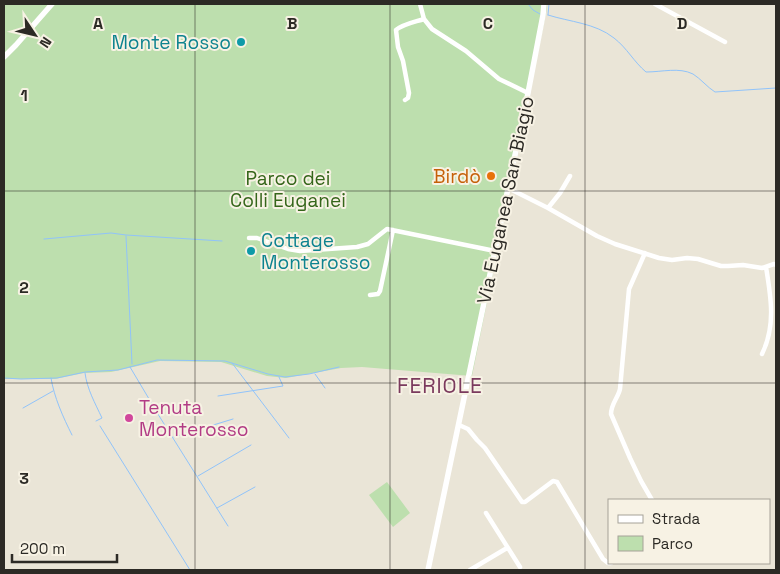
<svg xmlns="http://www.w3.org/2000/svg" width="780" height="574" font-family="'Space Grotesk',sans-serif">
  <rect width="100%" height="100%" fill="#eae5d7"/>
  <path fill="#bddfae" d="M4 4H547V8L472 376 362 367 341 368 286 378 267 376 221 362 160 361 111 372 84 373 55 379H4Z
    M387 482 410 513 393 527 369 495Z"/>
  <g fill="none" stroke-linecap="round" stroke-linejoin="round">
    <path stroke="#90c3fa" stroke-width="1" d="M528 4 533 10 540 14
      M548 15C570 22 595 23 614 38 627 48 634 62 646 72 662 72 679 67 693 74 701 79 707 87 715 92L776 88
      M548 15 549 4
      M126 236 132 364
      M44 239 111 233 126 235 222 241
      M232 363 289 438
      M130 367 161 419 228 526
      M85 373C87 389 95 403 102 418L96 421
      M315 374 325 388
      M4 378 21 379 57 378 85 372 118 370 157 360 225 361 268 374 285 377 309 374 339 367
      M51 378C54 397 63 417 72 435
      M218 396 283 386 279 377
      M23 408 53 391
      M100 426 190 570
      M174 437 233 419
      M198 476 251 445
      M217 508 255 487"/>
    <path stroke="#fff" stroke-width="4.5" d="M420 4 424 19 432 29 466 51 499 79 528 93
      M655 4 725 42
      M405 100 408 98 409 93 403 61 398 47 396 30C403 24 415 22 424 19
      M508 188 548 208 597 236 615 244 659 258 672 260 687 258 698 259 721 266H728L743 265 762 268 774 264 776 265
      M548 208 560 193 570 176
      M249 238H257L288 249 300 251 357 247 368 244 387 229 495 251
      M645 253 629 289 620 389C618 398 611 404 611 414L630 458 641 481 652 500
      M370 295 378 294 380 291 393 230
      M762 354C776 326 771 297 766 267
      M459 425 468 429 477 440 485 448 522 502H525L553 481 557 482 603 559 608 563H611
      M486 513 520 567
      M470 570 507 548"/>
    <path stroke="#fff" stroke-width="5.5" d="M4 57 16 45 52 4
      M428 570 528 93 543 15 544 4"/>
  </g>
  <path fill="none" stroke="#2c2a25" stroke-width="1" stroke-opacity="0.55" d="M195 4V570M390 4V570M585 4V570M4 191H776M4 383H776"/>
  <g fill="#0f9aa8" stroke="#f7f2e4" stroke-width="2">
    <circle cx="241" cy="42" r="5"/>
    <circle cx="251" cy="251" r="5"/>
  </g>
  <circle fill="#e8710a" stroke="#f7f2e4" stroke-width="2" cx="491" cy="176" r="5"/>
  <circle fill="#d1479c" stroke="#f7f2e4" stroke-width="2" cx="129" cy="418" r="5"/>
  <g text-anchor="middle" stroke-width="4" stroke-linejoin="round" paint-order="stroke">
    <g font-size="19" fill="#0d838f" stroke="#f7f2e4" text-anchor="end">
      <text x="231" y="49">Monte Rosso</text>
      <text x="261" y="247" text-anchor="start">Cottage<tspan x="261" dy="22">Monterosso</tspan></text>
    </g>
    <g font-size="19" fill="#c56008" stroke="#f7f2e4" text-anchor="end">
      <text x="481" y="183">Birdò</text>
    </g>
    <g font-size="19" fill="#35661a" stroke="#f7f2e4">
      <text x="288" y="185">Parco dei<tspan x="288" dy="22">Colli Euganei</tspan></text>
    </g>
    <g font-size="19" fill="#2c2a25" stroke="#f7f2e4">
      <text transform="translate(505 200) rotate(-78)" y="7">Via Euganea San Biagio</text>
    </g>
    <g font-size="19" fill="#b23c85" stroke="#f7f2e4" text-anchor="start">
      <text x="139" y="414">Tenuta<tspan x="139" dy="22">Monterosso</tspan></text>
    </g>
    <g font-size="21" letter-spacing="1" fill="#7b3a5d" stroke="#f7f2e4">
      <text x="440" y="393">FERIOLE</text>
    </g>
  </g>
  <g font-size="16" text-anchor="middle" font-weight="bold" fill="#2c2a25" stroke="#f7f2e4" stroke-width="4" stroke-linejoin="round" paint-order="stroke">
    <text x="98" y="29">A</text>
    <text x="292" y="29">B</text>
    <text x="488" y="29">C</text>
    <text x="682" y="29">D</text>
    <text x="24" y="101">1</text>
    <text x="24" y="293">2</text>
    <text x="24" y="484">3</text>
  </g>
  <rect width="780" height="574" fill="none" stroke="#2c2a25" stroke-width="10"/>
  <rect x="608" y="499" width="162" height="65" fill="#f7f2e4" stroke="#a6a298"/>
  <rect x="618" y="515" width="25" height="8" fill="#ffffff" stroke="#a6a298"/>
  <text x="652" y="524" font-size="15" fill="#2c2a25">Strada</text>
  <rect x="618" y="536" width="25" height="15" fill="#bddfae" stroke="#a6a298"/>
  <text x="652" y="549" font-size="15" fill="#2c2a25">Parco</text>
  <g transform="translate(35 35) rotate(125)" stroke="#f7f2e4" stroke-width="4" paint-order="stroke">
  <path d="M0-4L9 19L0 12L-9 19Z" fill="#2c2a25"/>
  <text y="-8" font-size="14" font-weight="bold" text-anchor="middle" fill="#2c2a25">N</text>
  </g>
  <path d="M12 554v8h105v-8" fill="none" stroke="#2c2a25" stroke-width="2.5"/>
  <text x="20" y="554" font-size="15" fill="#2c2a25" stroke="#f7f2e4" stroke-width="4" paint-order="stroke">200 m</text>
</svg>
